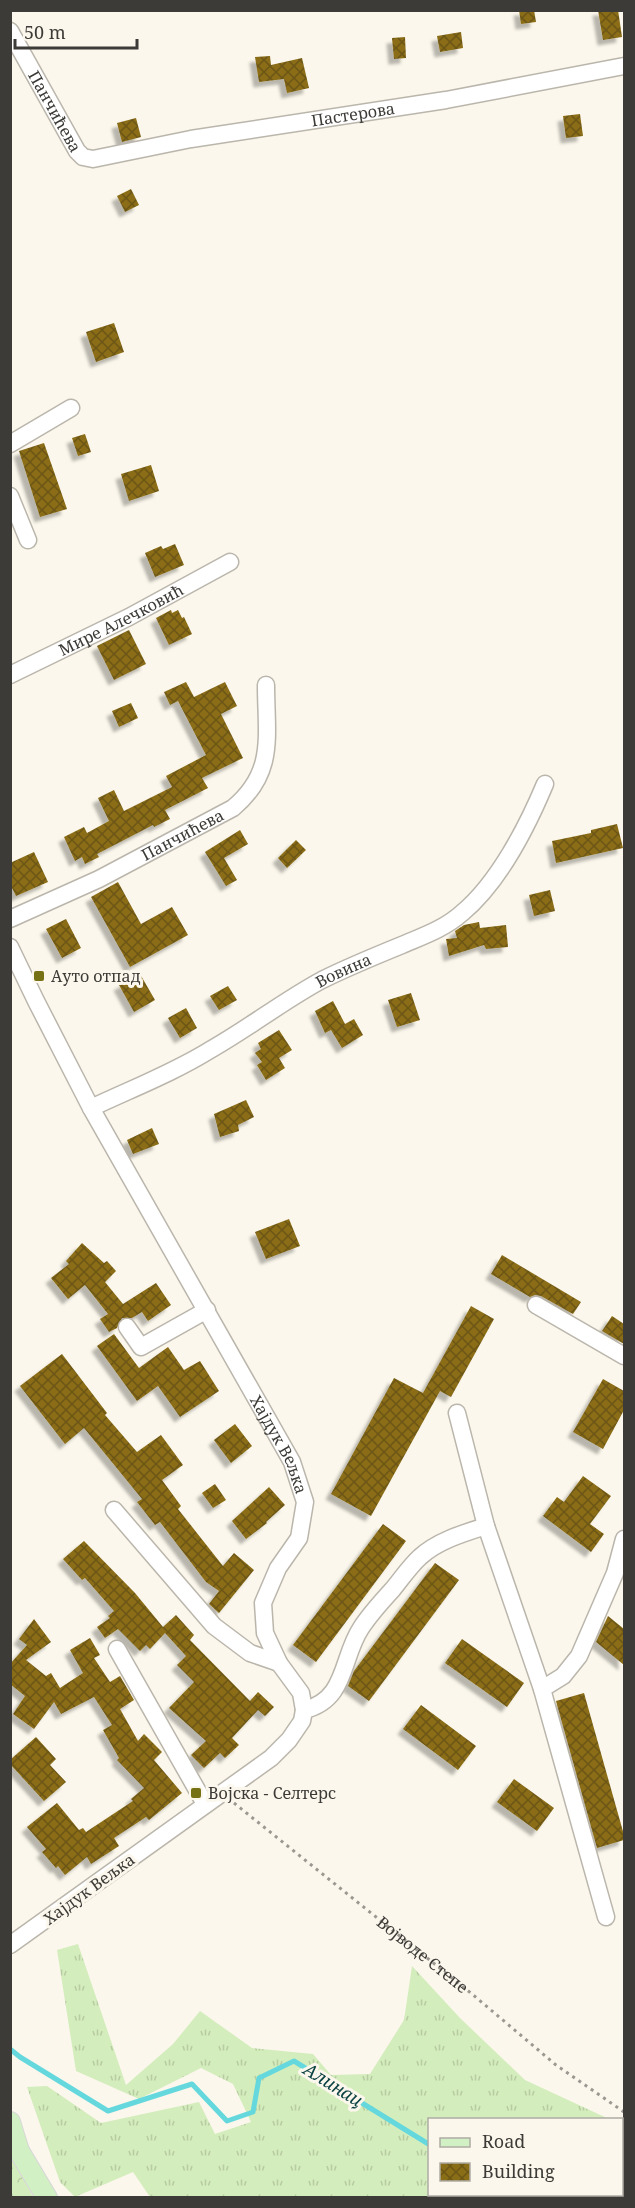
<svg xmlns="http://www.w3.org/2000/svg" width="635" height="2208" font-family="'Noto Serif',serif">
  <defs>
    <pattern id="grass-tufts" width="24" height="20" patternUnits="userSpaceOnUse" patternTransform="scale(1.5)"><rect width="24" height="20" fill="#d4edbc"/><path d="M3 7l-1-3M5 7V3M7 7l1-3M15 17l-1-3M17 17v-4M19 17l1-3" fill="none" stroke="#b7cca2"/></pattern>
    <pattern id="forest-crowns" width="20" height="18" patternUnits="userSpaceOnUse" patternTransform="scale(1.5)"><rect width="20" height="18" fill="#d4edbc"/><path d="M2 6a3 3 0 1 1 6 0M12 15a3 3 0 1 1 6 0" fill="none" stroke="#b7cca2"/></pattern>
    <pattern id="building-cross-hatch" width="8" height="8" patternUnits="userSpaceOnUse" patternTransform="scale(1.5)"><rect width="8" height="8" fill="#8a6d17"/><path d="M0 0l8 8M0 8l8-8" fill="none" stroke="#6c5615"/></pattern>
    <filter id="shadow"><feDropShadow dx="-5.5" dy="5.5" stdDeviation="1.5" flood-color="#0004"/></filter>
  </defs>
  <rect width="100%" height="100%" fill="#fbf7ec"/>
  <path fill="url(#grass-tufts)" d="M78 1944 126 2085 173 2044 200 2011 252 2048 313 2054 331 2075 370 2074 404 2020 412 1966 460 2018 525 2080 609 2119 430 2120V2194L569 2195 564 2197H150L133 2172 75 2197 60 2182 27 2087 47 2086 101 2123 199 2102 215 2134 251 2122 233 2084 201 2068 139 2099 76 2071 57 1950Z"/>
  <path fill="url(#forest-crowns)" d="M11 2154 33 2197H11Z"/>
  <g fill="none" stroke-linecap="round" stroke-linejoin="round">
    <path stroke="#65d8dd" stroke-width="5" d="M10 2049 20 2057 108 2111 192 2084 227 2121 253 2112 259 2078 294 2061 430 2145
      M490 2194 494 2198"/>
  </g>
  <path fill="url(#building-cross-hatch)" filter="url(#shadow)" d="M519 10H534L536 22 521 24Z
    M598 10H618L622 37 603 40Z
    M461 32 463 48 440 52 437 36Z
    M405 37 406 58 394 59 392 38Z
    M270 56 271 65 302 58 309 88 287 93 284 79 259 82 255 57Z
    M580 114 583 136 566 138 563 116Z
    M136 118 141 137 122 142 117 123Z
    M131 189 139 205 125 212 117 196Z
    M114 323 124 352 96 362 86 332Z
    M85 434 91 452 78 456 72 438Z
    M44 443 67 509 40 517 19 451Z
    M151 465 159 491 129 501 121 474Z
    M175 544 184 565 155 577 145 553 161 546 163 549Z
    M171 610 172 613 178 610 182 618 184 617 192 634 169 645 156 618Z
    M129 630 146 664 114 680 97 646Z
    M186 682 194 697 225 682 237 706 221 714 243 758 202 778 208 788 165 810 170 819 154 827 153 825 97 854 99 857 85 864 82 857 75 861 64 837 84 827 87 833 109 821 98 798 114 790 124 811 172 787 166 776 206 755 178 701 170 705 164 692Z
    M131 703 138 718 119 727 112 711Z
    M617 824 623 848 556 863 552 841 591 833V830Z
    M240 830 248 844 224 858 237 880 226 886 205 852Z
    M296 840 306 850 287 868 278 858Z
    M34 852 48 882 16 896 10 884V863Z
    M118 882 141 924 172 907 188 935 130 967 91 897Z
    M550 890 555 911 534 916 529 895Z
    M66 919 81 948 62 958 46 929Z
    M479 922 480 928 506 925 508 947 486 949 484 945 449 956 446 939 457 938 455 931 464 925Z
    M140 974 155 1000 134 1012 119 985Z
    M228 986 237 1000 219 1010 210 996Z
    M411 993 420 1020 397 1027 388 1000Z
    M333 1001 345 1024 354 1019 363 1035 342 1048 331 1030 325 1033 315 1011Z
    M186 1008 197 1028 180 1038 168 1018Z
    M279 1030 292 1050 279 1058 285 1068 266 1080 257 1065 262 1062 255 1053 261 1049 258 1043Z
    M246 1100 254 1117 238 1125 239 1131 220 1137 214 1114Z
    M152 1128 159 1144 133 1154 127 1140Z
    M289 1219 300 1246 266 1259 255 1232Z
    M82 1243 104 1263 107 1261 116 1271 105 1282 123 1304 156 1283 171 1305 148 1321 142 1312 132 1318H122L117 1328 109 1332 100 1319 108 1314 85 1285 68 1299 51 1278 69 1264 66 1261Z
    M502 1255 581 1302 573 1314 541 1296 535 1295 530 1297 491 1274Z
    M471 1306 494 1319 451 1397 440 1391 371 1516 331 1494 394 1378 423 1393Z
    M612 1316 624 1324V1344L602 1331Z
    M114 1334 139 1368 168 1347 184 1370 200 1361 219 1391 180 1417 158 1386 137 1401 97 1346Z
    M62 1354 107 1413 105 1415 137 1452 161 1435 183 1465 162 1480 181 1506 178 1509 223 1566 234 1553 254 1570 219 1613 209 1604 219 1591 206 1582 160 1522 155 1525 137 1502 142 1499 84 1428 65 1444 20 1386Z
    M603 1379 624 1391V1410L603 1449 573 1432Z
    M235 1424 252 1446 231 1463 214 1440Z
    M583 1476 611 1496 590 1524 604 1534 591 1552 543 1516 557 1497 564 1502Z
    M215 1484 226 1500 213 1508 202 1493Z
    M269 1487 285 1505 266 1522 267 1523 246 1539 232 1521Z
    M383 1524 406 1541 316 1662 293 1645Z
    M84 1541 135 1593 163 1627 176 1615 194 1635 190 1640 250 1701 258 1692 274 1707 265 1716 258 1710 232 1738 239 1745 225 1758 220 1753 204 1768 191 1755 206 1741 169 1708 194 1682 177 1665 186 1656 165 1633 150 1649 146 1645 140 1651 118 1629 105 1638 97 1627 110 1618 108 1616 114 1611 85 1578 82 1580 63 1559Z
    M435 1563 459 1580 369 1701 348 1686 354 1671Z
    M608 1616 624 1629V1665L596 1642Z
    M34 1619 51 1642 26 1660 46 1676 51 1673 60 1688 83 1673 70 1650 90 1638 100 1655 94 1658 110 1682 120 1676 134 1700 120 1709 138 1741 144 1734 162 1752 154 1760 182 1793 149 1820 146 1817 114 1838 119 1846 91 1864 87 1857 65 1875 58 1866 56 1868 42 1852 46 1849 27 1827 57 1803 79 1830 83 1828 86 1832 133 1801 131 1799 144 1788 117 1760 119 1758 103 1730 112 1725 94 1697 61 1714 54 1702 34 1729 13 1714 25 1696 10 1684V1664L27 1645 19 1639Z
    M462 1639 524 1683 507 1707 445 1663Z
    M584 1693 624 1835V1840L597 1848 556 1701Z
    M421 1705 476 1746 458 1770 403 1729Z
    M36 1737 56 1759 50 1765 66 1782 44 1801 10 1764V1760Z
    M514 1779 554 1808 537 1831 497 1802Z"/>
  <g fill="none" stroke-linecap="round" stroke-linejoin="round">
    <defs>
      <g id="minor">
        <path id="s2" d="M10 31 77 151 83 157 93 159 191 139 446 100 624 66"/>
        <path d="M10 444 71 408"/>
        <path d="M10 496 28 540"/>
        <path id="s3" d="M10 675 129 617 230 562"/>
        <path id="s4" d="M10 919 99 879 233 808C276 772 266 736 266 685"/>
        <path id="s5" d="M10 947 36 1001 91 1108 292 1462 305 1502 299 1538 278 1568 263 1603 265 1633 279 1663 301 1693 304 1710 302 1721 289 1740 271 1758 10 1945"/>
        <path id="s6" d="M91 1108C131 1089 173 1073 210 1050 249 1028 283 1001 322 980 348 967 375 956 402 945 423 936 444 929 462 913 498 883 527 827 545 784"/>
        <path d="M536 1305 624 1356"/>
        <path d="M127 1327 141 1347 207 1310"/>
        <path d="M457 1413 486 1526 542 1689 606 1917"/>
        <path d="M114 1510 214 1626 250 1653 279 1663"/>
        <path d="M117 1649 205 1804"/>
        <path d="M542 1689 563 1676 579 1656 615 1573 624 1539"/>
        <path d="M304 1710C347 1700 341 1658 361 1628 370 1614 382 1601 393 1589 402 1578 410 1566 420 1557 437 1541 464 1533 486 1526"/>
      </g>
      <path id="major" d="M10 2122 19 2151 47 2198"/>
    </defs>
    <use href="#minor" stroke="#bbb6ac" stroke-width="19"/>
    <use href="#major" stroke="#d8d8d7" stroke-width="22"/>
    <path stroke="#9b9891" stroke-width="3" stroke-dasharray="3 4.5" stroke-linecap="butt" id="s1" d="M234 1803 472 1994 556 2065 624 2112"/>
    <use href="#minor" stroke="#fff" stroke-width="16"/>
    <use href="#major" stroke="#d1f0c4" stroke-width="20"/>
  </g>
  <g fill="#767114" stroke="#fbf7ec" stroke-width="2">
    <rect x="33" y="970" width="12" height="12" rx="3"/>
    <rect x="190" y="1787" width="12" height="12" rx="3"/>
  </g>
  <g text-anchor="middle" stroke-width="6" stroke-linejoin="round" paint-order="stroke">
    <g font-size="16" fill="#3d3b37" stroke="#fbf7ec">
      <text dy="6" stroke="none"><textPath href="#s2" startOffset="92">Панчићева</textPath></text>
      <text dy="6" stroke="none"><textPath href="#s2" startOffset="420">Пастерова</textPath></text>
      <text dy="6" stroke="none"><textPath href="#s3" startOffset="124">Мире Алечковић</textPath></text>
      <text dy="6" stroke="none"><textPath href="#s4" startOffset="192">Панчићева</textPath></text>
      <text dy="6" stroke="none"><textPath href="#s6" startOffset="288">Вовина</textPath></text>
      <text dy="6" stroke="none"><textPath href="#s5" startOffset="566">Хајдук Вељка</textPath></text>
      <text transform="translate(89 1889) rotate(-36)" y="6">Хајдук Вељка</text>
      <text dy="6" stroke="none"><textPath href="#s1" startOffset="242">Војводе Степе</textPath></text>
    </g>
    <g font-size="16" fill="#3d3b37" stroke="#fbf7ec" text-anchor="start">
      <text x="51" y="982">Ауто отпад</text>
      <text x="208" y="1799">Војска - Селтерс</text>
    </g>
    <g font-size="18" font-style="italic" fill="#0c4244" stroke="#fbf7ec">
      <text transform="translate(333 2085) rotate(32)" y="6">Алинац</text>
    </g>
  </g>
  <rect width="635" height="2208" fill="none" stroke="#3d3b37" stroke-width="24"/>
  <rect x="428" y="2118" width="195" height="78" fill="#fbf7ec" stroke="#afaca4" stroke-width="1.5"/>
  <rect x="440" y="2138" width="30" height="9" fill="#d1f0c4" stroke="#afaca4" stroke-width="1.5"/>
  <text x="482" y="2148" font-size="18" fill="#3d3b37">Road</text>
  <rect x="440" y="2163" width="30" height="18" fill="url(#building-cross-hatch)" stroke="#afaca4" stroke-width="1.5"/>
  <text x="482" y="2178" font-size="18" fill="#3d3b37">Building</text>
  <path d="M15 39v9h122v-9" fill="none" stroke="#3d3b37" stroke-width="3"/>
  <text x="24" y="39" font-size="18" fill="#3d3b37" stroke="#fbf7ec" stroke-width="4.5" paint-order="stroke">50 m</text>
</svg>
